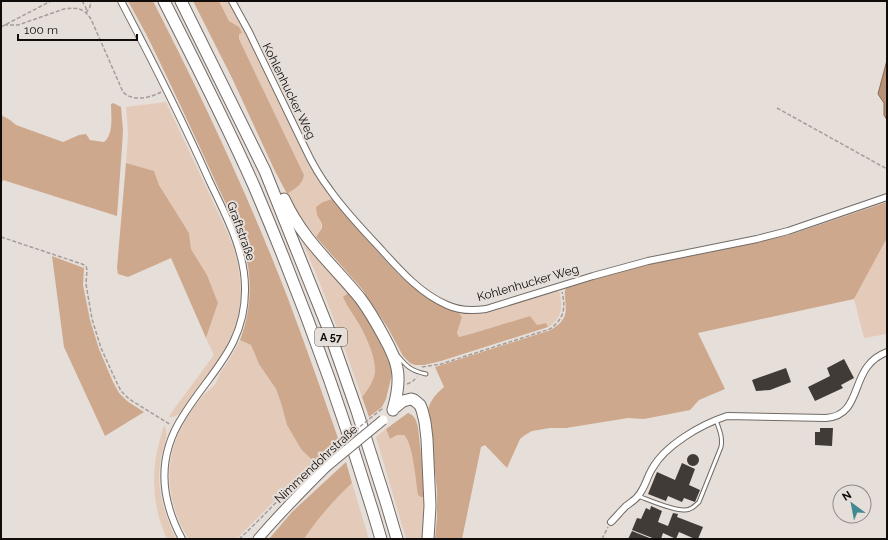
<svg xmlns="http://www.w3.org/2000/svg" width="888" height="540" font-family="Raleway,sans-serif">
  <rect width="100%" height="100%" fill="#e6ded9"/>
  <path fill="#e4cbb9" d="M219 1H229L269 79 300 147 315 175 332 199 323 202 317 215C323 227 323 226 316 237L299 214 287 194C294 189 303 185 304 175L239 39V34L229 21Z
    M166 102 229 236C231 243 235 249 236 256 245 292 241 326 221 357 208 377 193 395 179 414L173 417H169L174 409 214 355 206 338 218 303 207 275 191 249 189 233 159 185 154 172 126 163 128 134 126 107Z
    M298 233 352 296 344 297C346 304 350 310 354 316 363 330 376 356 375 372 374 380 368 390 362 397 342 342 323 286 298 233Z
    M887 238V334L864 338 854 299Z
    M558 291 560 293C562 308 563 318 548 327L546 323 537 325 530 316 474 333 459 337 457 333 462 317 458 312C467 314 475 314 485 312Z
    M240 340 251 345 259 364 276 389 281 403 287 425 301 449 314 462C287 486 263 514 236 539H189C165 503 162 455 187 418 191 411 196 404 201 398 205 392 212 389 216 383 218 379 219 375 221 371 223 368 226 365 228 361 232 355 236 347 240 340Z
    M164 425C170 435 163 447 161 458 160 465 159 472 159 479 160 500 167 520 176 539H167C156 516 152 489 155 464 156 451 161 437 164 425Z
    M386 429 390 439 397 435H405L408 438 413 457 426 497 425 539H406L376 437Z
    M352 483 369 539H304C318 518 334 500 352 483Z"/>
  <path fill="#cea88c" d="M128 1H153C202 97 248 195 287 296 305 344 322 392 339 441L314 462 301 449 287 425 281 403 276 389 259 364 251 345 240 340C249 317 252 291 248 266 242 234 226 205 213 176 193 132 173 89 152 46 145 31 136 16 128 1Z
    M193 1H219L229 21 239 27 242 33 239 34V39L304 175C303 185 294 189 287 194L274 169 232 78Z
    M113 103 121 107 123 130 122 147 117 216 3 180 1 186V115L10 120 16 125 63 142 79 135 86 134 90 140 104 142C114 134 111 116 111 104Z
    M126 163 154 171 159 185 189 233 191 249 207 275 218 303 206 338 171 258 128 277 118 274 117 268Z
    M332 199 369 242 398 274 408 283 431 300 447 308 458 312 462 317 457 333 459 337 474 333 530 316 537 325 546 323 548 327 441 361 424 365H415L410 363 403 356 388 328 362 289 316 237 322 228V224L317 215 316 207 323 202Z
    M887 202V238L854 299 698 333 725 389 699 400 690 410 644 419 628 418 566 428H550L532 431 525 435 520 439 507 468 485 445 481 447 462 539H435L437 518V490L428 411C430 400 436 394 444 387L435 367 551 330C566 320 567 315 565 298 565 294 564 292 566 288L621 271 656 263 725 249 789 235Z
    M52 256 84 268 83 285 90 320 99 349 113 382 119 393 127 401 144 412 105 436 64 347Z
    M348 293 352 296 361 307 386 351 392 368V374L386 399 382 407 369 417 362 397C368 390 374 380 375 372 376 355 363 330 354 316 350 310 346 304 343 297Z
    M408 413C415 415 417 422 418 428L426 497H421L418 495C416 482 413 443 404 435H397L390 439 386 429Z
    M346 462 352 483C334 500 318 518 304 539H269L292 512Z"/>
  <path fill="#b89277" stroke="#856a57" d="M887 60V120L884 115V103L878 94Z"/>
  <path fill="#413b37" d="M844 359 854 378 841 385 843 388 815 401 808 387 830 376 827 368Z
    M786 368 791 382 770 390 756 391 752 380Z
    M820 428H833L832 446 815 445V432H820Z
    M687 460a6 6 0 1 1 12 0a6 6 0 1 1-12 0Z
    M682 463 695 469 689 485 700 490 695 502 684 498 682 502 668 496 666 501 648 494 657 472 675 480Z
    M651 506 662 511 658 522 668 526 673 513 678 514 677 517 703 527 698 539H695L679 532 676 539 663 533 661 539H655L632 530 637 518 641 519 646 508 650 510Z
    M632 531 652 539H628Z"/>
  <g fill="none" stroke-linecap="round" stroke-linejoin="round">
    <defs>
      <path id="lane" d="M398 356C407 367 412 371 426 374
        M638 496C649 500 674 511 685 510 691 510 695 506 699 502L721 447C723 437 719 429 716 420"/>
      <path id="street" d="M121 1C152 60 182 119 209 180 225 214 245 250 245 288 246 346 210 372 183 416 157 456 160 498 182 539
        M232 1 249 32 305 148C312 163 320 177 330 190 344 210 361 228 378 246 398 268 419 293 447 305 460 311 473 311 486 309L593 276 648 261 757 239 788 231 887 197
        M611 522C616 517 621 511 626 506 630 503 635 500 638 496 645 488 647 477 652 469 665 445 702 424 727 416L826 418C856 416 853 386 867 367 872 360 879 355 887 352"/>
      <path id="secondary" d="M258 539C280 513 302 491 326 467"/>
      <path id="highway" d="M164 1C195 62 226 123 254 186 303 301 346 419 381 539
        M181 1 265 171 295 246 328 328 357 411 386 502 397 539
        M284 199C302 239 333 265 360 298 369 310 377 324 384 337 389 346 395 357 397 368 400 382 397 396 393 410
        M393 409 403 401 411 399 414 400 420 405 422 410 425 422 427 439 430 506 428 539"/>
    </defs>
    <use href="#lane" stroke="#716b66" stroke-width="5"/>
    <use href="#street" stroke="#716b66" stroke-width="8"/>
    <use href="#secondary" stroke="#716b66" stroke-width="11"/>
    <use href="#highway" stroke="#716b66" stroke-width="13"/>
    <path stroke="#a49d99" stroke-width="1.5" stroke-dasharray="4 2" stroke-linecap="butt" d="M82 1 86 8V12
      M86 13 90 7 91 1
      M4 25H18L64 9C76 7 84 8 91 19L123 92C133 102 150 98 161 92
      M1 27 51 1
      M777 108 887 169
      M1 237 82 264 86 266 87 270 86 284 92 319 101 348 116 381 121 391 129 399 171 425
      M422 367 441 364 550 329C564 319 566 308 562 292
      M407 384 412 382 417 377
      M379 411 384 408
      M239 539C268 513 293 482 323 457
      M602 539 608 527"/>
    <use href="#lane" stroke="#fff" stroke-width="3"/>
    <use href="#street" stroke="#fff" stroke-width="6"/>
    <use href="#secondary" stroke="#fff" stroke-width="9"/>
    <use href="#highway" stroke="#fff" stroke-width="11"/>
    <defs>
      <path id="secondary-bridge" d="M326 467 383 420"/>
    </defs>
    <use href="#secondary-bridge" stroke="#716b66" stroke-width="11" stroke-linecap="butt"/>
    <path stroke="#a49d99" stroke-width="1.5" stroke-dasharray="4 2" stroke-linecap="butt" d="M323 457 379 411"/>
    <use href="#secondary-bridge" stroke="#fff" stroke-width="9"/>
  </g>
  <g text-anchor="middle" stroke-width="4" stroke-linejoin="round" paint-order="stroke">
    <rect fill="#e6ded9" stroke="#504b49" stroke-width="1" x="315" y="328" width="32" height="18" rx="3"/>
    <g font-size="11" font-weight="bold" fill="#0f0c0b">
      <text x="331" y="341">A 57</text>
    </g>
    <g font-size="12" fill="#0f0c0b" stroke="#e6ded9">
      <text transform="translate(289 91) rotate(64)" y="4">Kohlenhucker Weg</text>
      <text transform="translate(241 231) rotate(70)" y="4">Graftstraße</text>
      <text transform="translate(528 283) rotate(-16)" y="4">Kohlenhucker Weg</text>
      <text transform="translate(316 464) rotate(-43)" y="4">Nimmendohrstraße</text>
    </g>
  </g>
  <rect width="888" height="540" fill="none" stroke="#0f0c0b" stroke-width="4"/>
  <g transform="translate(852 504) rotate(328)"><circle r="19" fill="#e6ded9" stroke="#908a87"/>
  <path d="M0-3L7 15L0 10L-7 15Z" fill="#428993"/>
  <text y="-6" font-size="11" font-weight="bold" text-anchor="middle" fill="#0f0c0b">N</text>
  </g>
  <path d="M18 34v6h119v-6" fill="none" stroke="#0f0c0b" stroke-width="2"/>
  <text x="24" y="34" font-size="12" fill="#0f0c0b" stroke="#e6ded9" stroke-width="3" paint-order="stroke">100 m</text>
</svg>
